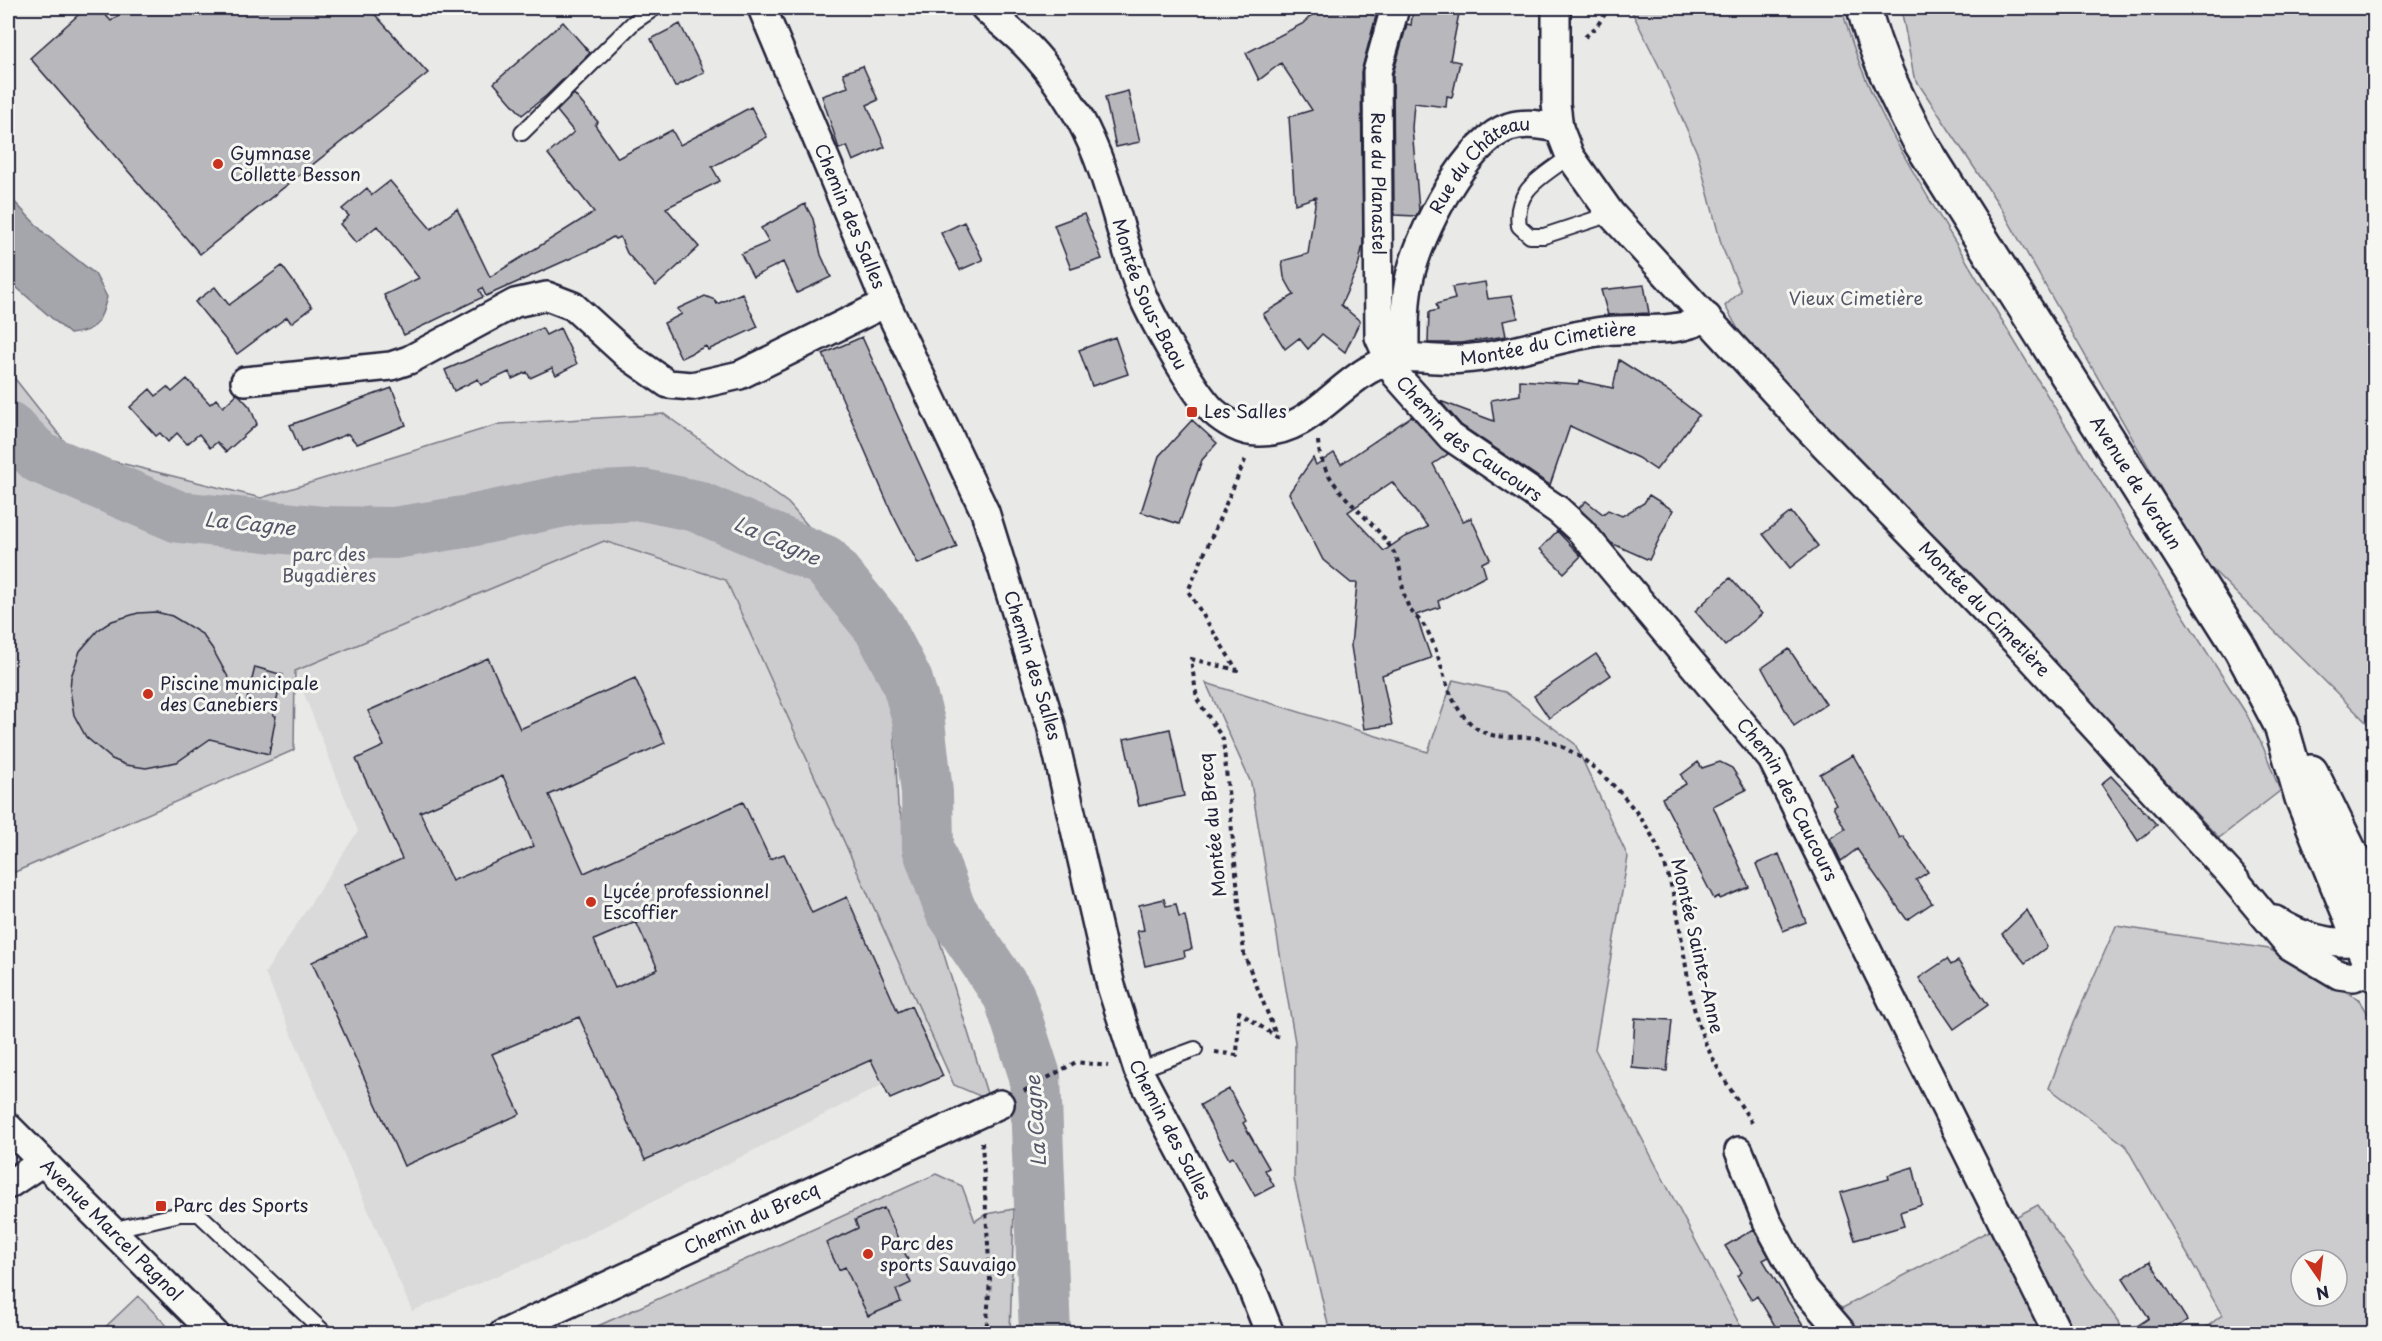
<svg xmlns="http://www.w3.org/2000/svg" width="2382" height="1341" font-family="'Playpen Sans',sans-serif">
  <rect width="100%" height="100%" fill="#e9e9e7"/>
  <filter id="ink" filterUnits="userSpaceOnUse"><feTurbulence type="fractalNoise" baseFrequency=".0167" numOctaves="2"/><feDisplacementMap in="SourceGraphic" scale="12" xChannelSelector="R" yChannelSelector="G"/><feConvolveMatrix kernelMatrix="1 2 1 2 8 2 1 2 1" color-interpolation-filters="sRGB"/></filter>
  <g filter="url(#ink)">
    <path fill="#dadada" d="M603 541 726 580 941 1055 552 1253 412 1311 265 973 358 831 295 671Z"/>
    <path fill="#ccccce" stroke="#777784" stroke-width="1.5" fill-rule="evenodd" d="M1630 8H1842C1867 109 1927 193 1979 282 2066 428 2155 572 2247 715L2264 749 2280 791 2219 838 2050 658 1970 585 1754 357 1725 306 1741 291 1722 247 1698 155 1662 72Z
      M1901 8H2374V730L2200 557 2001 208 1914 77Z
      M8 370 72 451 261 498 500 424 664 414 788 503 889 618 898 806 989 1100 954 1085 726 580 604 541 295 671 294 750 8 875Z
      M1453 680 1505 692 1575 744 1628 857 1595 1049 1744 1333H1330L1294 1179 1295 1042 1251 783 1206 683 1428 752Z
      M2116 926 2269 949 2359 999 2374 1023V1333H2199L2222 1315 2125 1145 2049 1088 2074 1022ZM2301 1260H2337V1296H2301Z
      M936 1174 962 1186 975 1221 986 1214 1014 1209 1010 1333 580 1334Z
      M2038 1205 2126 1333H1855L1833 1313Z
      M138 1296 174 1333H99Z"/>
    <path fill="#a5a5ac" stroke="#71717f" stroke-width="1.5" d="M8 195 45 234 95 274 107 297C100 322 97 332 70 334L8 280Z"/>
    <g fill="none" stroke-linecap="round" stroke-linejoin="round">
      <path stroke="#a5a5ac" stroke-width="52" d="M8 427 40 458 179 517 324 532 394 533 470 521 578 498 643 495 696 506 825 561 879 627 907 681 919 722 927 793 928 848 950 909 1009 996 1035 1076 1045 1334"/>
    </g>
    <path fill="#b8b8bc" stroke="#22223b" stroke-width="1.5" fill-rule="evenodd" d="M86 8H99L111 21 127 8H369L428 73 200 254 30 58Z
      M1318 8H1360L1366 13 1376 16 1361 72 1363 244 1358 267 1341 305 1360 321 1345 352 1322 334 1308 349 1299 338 1285 349 1263 314 1294 295 1284 277 1282 261 1308 254 1316 197 1295 204 1289 117 1312 110 1281 63 1259 80 1246 53 1304 23Z
      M1413 8H1460L1450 60 1460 62 1452 97 1447 96 1446 107 1414 103 1412 128 1419 210 1416 216 1394 215 1393 74 1407 24 1411 25Z
      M563 22 590 53 546 96 522 115 494 83Z
      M680 24 704 72 675 87 651 39Z
      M863 66 878 100 867 105 885 147 853 161 847 146 839 149 822 96 848 87 843 73Z
      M1128 91 1140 142 1116 147 1105 97Z
      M574 94 598 122 595 125 618 158 672 130 680 145 751 107 767 137 712 167 720 181 666 208 699 247 656 286 627 253 620 237 615 239 613 237 596 247 486 296 482 288 479 290 483 297 404 335 384 295 419 278 377 226 356 243 340 224 349 216 342 209 367 188 372 195 390 181 431 229 457 209 490 277 594 212 548 154 574 132 557 111Z
      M805 204 813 219 821 255 831 277 797 293 783 262 753 277 741 254 769 242 761 228Z
      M1084 214 1102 259 1071 269 1054 225Z
      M964 222 983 260 960 270 941 233Z
      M282 266 312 307 291 323 287 317 237 354 195 302 215 287 229 305Z
      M1485 282 1488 299 1512 296 1518 318 1503 321 1506 336 1461 343H1428L1429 312 1438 310 1436 304 1455 299 1452 287Z
      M1644 285 1649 313 1608 315 1601 290Z
      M742 293 758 327 708 350 706 346 681 358 664 323 682 314 677 309 705 296 715 300 717 304Z
      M542 328 546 335 560 328 577 364 556 375 552 368 530 378 527 372 512 379 509 372 481 385 478 379 454 391 445 370Z
      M862 337 957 547 918 564 892 513 823 354Z
      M1115 337 1128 374 1092 386 1079 350Z
      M1619 360 1668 391 1699 415 1656 470 1638 458 1570 426 1550 485 1461 425 1440 401 1494 421 1491 400 1520 395V380L1578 384 1579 381 1613 388Z
      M187 379 210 404 216 399 223 407 237 394 240 396 250 407 257 424 226 452 217 442 210 448 199 434 187 444 177 433 168 442 160 433 156 436 130 407 150 389 156 396 167 387 172 392Z
      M392 388 406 425 357 444 348 434 301 452 290 425Z
      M1412 416 1448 454 1433 464 1463 521 1471 518 1490 559 1482 563 1486 576 1438 601 1440 607 1416 615 1431 658 1382 675 1392 725 1364 729 1351 646 1357 583H1351L1323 560 1289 493 1313 458 1316 465 1334 453 1341 464ZM1392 482 1428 527 1403 538 1384 551 1348 512Z
      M1192 420 1217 443 1202 460 1179 524 1141 512 1159 456Z
      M1649 495 1673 510 1649 560 1611 543 1579 508 1586 501 1603 514 1608 510 1622 516 1644 503Z
      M1791 512 1818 546 1790 568 1763 534Z
      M1557 531 1581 556 1564 573 1540 549Z
      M1730 578 1762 614 1725 646 1695 611Z
      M156 612 172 616 202 634 212 648 245 708 255 667 283 675 273 715 276 716 269 754 210 739 177 762 146 768 126 765 112 759 86 737 74 715 70 690 71 677 80 651 98 630 112 621 138 613Z
      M1789 649 1826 704 1794 726 1762 668Z
      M1596 654 1611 675 1549 718 1534 696Z
      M488 658 520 729 635 678 665 743 549 795 584 873 743 802 770 859 784 854 812 913 847 897 898 1012 911 1006 943 1076 890 1099 871 1060 645 1160 579 1017 492 1054 520 1114 404 1166 312 962 367 936 344 885 402 859 356 759 384 746 368 711ZM503 776 534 846 452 881 420 812ZM636 922 658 969 615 988 594 940Z
      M1170 729 1184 796 1139 806 1124 739Z
      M1853 755 1900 838 1903 836 1928 872 1916 880 1932 903 1907 920 1857 849 1841 861 1830 838 1845 829 1833 806 1836 804 1820 774Z
      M1698 762 1702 768 1720 762 1732 768 1746 790 1713 806 1749 887 1720 899 1719 896 1714 899 1662 798 1686 784 1681 775Z
      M2111 776 2157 825 2138 841 2101 784Z
      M1779 854 1806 922 1783 931 1756 864Z
      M1164 899 1166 906 1176 904 1179 917 1185 916 1192 949 1184 951 1185 957 1145 966 1137 931 1144 930 1139 905Z
      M2027 910 2047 947 2025 963 2002 934Z
      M1947 959 1951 965 1958 961 1988 1005 1954 1029 1919 978Z
      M1635 1018 1672 1020 1667 1071 1632 1068Z
      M1229 1089 1246 1121 1243 1123 1269 1168 1265 1170 1274 1186 1255 1196 1233 1157 1229 1159 1200 1105Z
      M1913 1167 1922 1205 1900 1212 1904 1226 1855 1240 1840 1193 1889 1179 1888 1175Z
      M884 1208 908 1260 902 1263 911 1283 896 1290 901 1302 868 1316 845 1267 839 1270 826 1243 858 1228 855 1220Z
      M1754 1229 1769 1257 1763 1260 1808 1334H1780L1757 1296 1752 1300 1737 1276 1742 1272 1725 1246Z
      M2150 1261 2187 1320 2167 1334H2125L2149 1318 2123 1278Z"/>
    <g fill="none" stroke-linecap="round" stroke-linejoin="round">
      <defs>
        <path id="lane" d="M522 133 634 22 655 8
          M1570 156C1544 176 1513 189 1519 226L1530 236H1544L1611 214
          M1138 1070 1195 1049
          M111 1230 180 1214H199L326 1334"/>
        <g id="street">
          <path id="s1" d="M762 8 886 303 985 512 1051 725 1111 986 1138 1070 1247 1276 1270 1334"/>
          <path id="s2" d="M985 8C999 22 1016 34 1029 48 1049 69 1065 93 1079 117 1108 169 1119 231 1139 287 1149 314 1193 392 1213 411 1225 422 1242 432 1258 432 1320 434 1347 360 1407 358 1425 357 1443 361 1462 359 1510 356 1556 337 1604 331 1637 327 1677 335 1707 317"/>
          <path id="s3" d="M1395 8 1377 72 1379 337 1396 375 1451 437 1558 510 1581 531 1772 759 2058 1334"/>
          <path id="s4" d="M1556 8V104L1559 128 1570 156 1611 214 1805 425 2026 652 2229 873 2290 946 2339 975 2354 977 2372 969 2373 932 2364 882"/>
          <path id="s5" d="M1405 358C1405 331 1404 302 1410 276 1420 233 1466 141 1509 127 1526 122 1542 125 1559 128"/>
          <path d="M245 381 391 366 409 360 515 303 547 296 573 306 628 356 668 384 692 386 740 375 886 303"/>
          <path d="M2275 920C2298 936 2333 946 2361 941L2374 954"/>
          <path id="s6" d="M8 1127 215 1334"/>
          <path d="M1739 1151 1767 1221 1802 1286 1843 1334"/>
          <path d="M8 1185 41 1163"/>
          <path id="s7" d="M503 1334 1000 1104"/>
        </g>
        <g id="secondary">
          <path id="s8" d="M1864 8C1876 56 1897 98 1920 142L2241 650 2281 725 2302 798 2374 974"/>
          <path d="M2311 772 2374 901"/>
        </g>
      </defs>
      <use href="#lane" stroke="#22223b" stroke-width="18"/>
      <use href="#street" stroke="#22223b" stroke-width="32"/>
      <use href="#secondary" stroke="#22223b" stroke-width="38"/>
      <path stroke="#22223b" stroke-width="4" stroke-dasharray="4.5 4.5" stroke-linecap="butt" d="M1585 37 1597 26 1609 8
        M1318 441C1321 489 1370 513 1393 551 1403 566 1400 587 1407 603 1411 615 1423 621 1428 632 1445 664 1444 703 1475 727 1494 742 1515 734 1536 738 1577 745 1619 787 1642 820 1684 880 1678 955 1698 1023 1710 1061 1733 1093 1754 1126
        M1215 1052 1237 1055 1239 1012 1277 1037 1244 954 1223 739 1197 699 1191 659 1237 670 1188 591 1246 458
        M1024 1091 1076 1062 1108 1066
        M982 1142 990 1279 986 1334
        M1870 1326 1878 1334"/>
      <use href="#lane" stroke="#f6f6f2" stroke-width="14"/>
      <use href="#street" stroke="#f6f6f2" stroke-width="27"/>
      <use href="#secondary" stroke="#f6f6f2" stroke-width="33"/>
    </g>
  </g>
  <g fill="#c8321e" stroke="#f6f6f2" stroke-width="2">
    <circle cx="218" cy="164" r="6"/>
    <rect x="1186" y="406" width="12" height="12" rx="3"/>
    <circle cx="148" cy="694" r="6"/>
    <circle cx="591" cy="902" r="6"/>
    <rect x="155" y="1200" width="12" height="12" rx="3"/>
    <circle cx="868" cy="1254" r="6"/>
  </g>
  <g text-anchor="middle" stroke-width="6" stroke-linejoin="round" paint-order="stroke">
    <g font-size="18" fill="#22223b" stroke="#f6f6f2" text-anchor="start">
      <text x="230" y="160">Gymnase<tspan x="230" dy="21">Collette Besson</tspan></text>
      <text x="1204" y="418">Les Salles</text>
      <text x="160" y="690">Piscine municipale<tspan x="160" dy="21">des Canebiers</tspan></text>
      <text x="603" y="898">Lycée professionnel<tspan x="603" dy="21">Escoffier</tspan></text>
      <text x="173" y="1212">Parc des Sports</text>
      <text x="880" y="1250">Parc des<tspan x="880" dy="21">sports Sauvaigo</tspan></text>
    </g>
    <g font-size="18" fill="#22223b" stroke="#f6f6f2">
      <text dy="6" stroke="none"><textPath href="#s5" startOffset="219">Rue du Château</textPath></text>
      <text dy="6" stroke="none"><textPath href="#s3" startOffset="178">Rue du Planastel</textPath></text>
      <text dy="6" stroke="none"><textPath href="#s1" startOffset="226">Chemin des Salles</textPath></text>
      <text dy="6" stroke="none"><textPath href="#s2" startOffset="336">Montée Sous-Baou</textPath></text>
      <text dy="6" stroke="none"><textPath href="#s2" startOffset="834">Montée du Cimetière</textPath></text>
      <text dy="6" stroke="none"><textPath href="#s3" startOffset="471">Chemin des Caucours</textPath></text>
      <text dy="6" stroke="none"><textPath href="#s8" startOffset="549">Avenue de Verdun</textPath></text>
      <text dy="6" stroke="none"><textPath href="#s4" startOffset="765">Montée du Cimetière</textPath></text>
      <text dy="6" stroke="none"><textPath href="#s1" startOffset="712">Chemin des Salles</textPath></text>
      <text dy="6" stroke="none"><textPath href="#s3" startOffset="957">Chemin des Caucours</textPath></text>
      <text transform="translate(1213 825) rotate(-96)" y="6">Montée du Brecq</text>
      <text transform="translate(1697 946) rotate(77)" y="6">Montée Sainte-Anne</text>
      <text dy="6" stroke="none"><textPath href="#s1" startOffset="1198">Chemin des Salles</textPath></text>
      <text dy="6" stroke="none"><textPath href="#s7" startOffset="274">Chemin du Brecq</textPath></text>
      <text dy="6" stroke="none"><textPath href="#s6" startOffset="146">Avenue Marcel Pagnol</textPath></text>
    </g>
    <g font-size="18" fill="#555567" stroke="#f6f6f2">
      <text x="1856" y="305">Vieux Cimetière</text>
      <text x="329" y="561">parc des<tspan x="329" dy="21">Bugadières</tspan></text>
    </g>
    <g font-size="20" font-style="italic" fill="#565668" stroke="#f6f6f2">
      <text transform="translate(250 524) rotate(6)" y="7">La Cagne</text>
      <text transform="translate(777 541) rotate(24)" y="7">La Cagne</text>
      <text transform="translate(1036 1121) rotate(-94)" y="7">La Cagne</text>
    </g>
  </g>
  <rect width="2382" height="1341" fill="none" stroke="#f6f6f2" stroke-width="30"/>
  <rect x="15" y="15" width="2352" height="1311" fill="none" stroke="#22223b" stroke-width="2" filter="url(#ink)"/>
  <g transform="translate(2319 1278) rotate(166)"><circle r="28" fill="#f6f6f2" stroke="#a1a1a9" stroke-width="1.5"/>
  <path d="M0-4.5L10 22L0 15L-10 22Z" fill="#c8321e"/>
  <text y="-9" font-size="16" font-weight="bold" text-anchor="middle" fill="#22223b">N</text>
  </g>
</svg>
